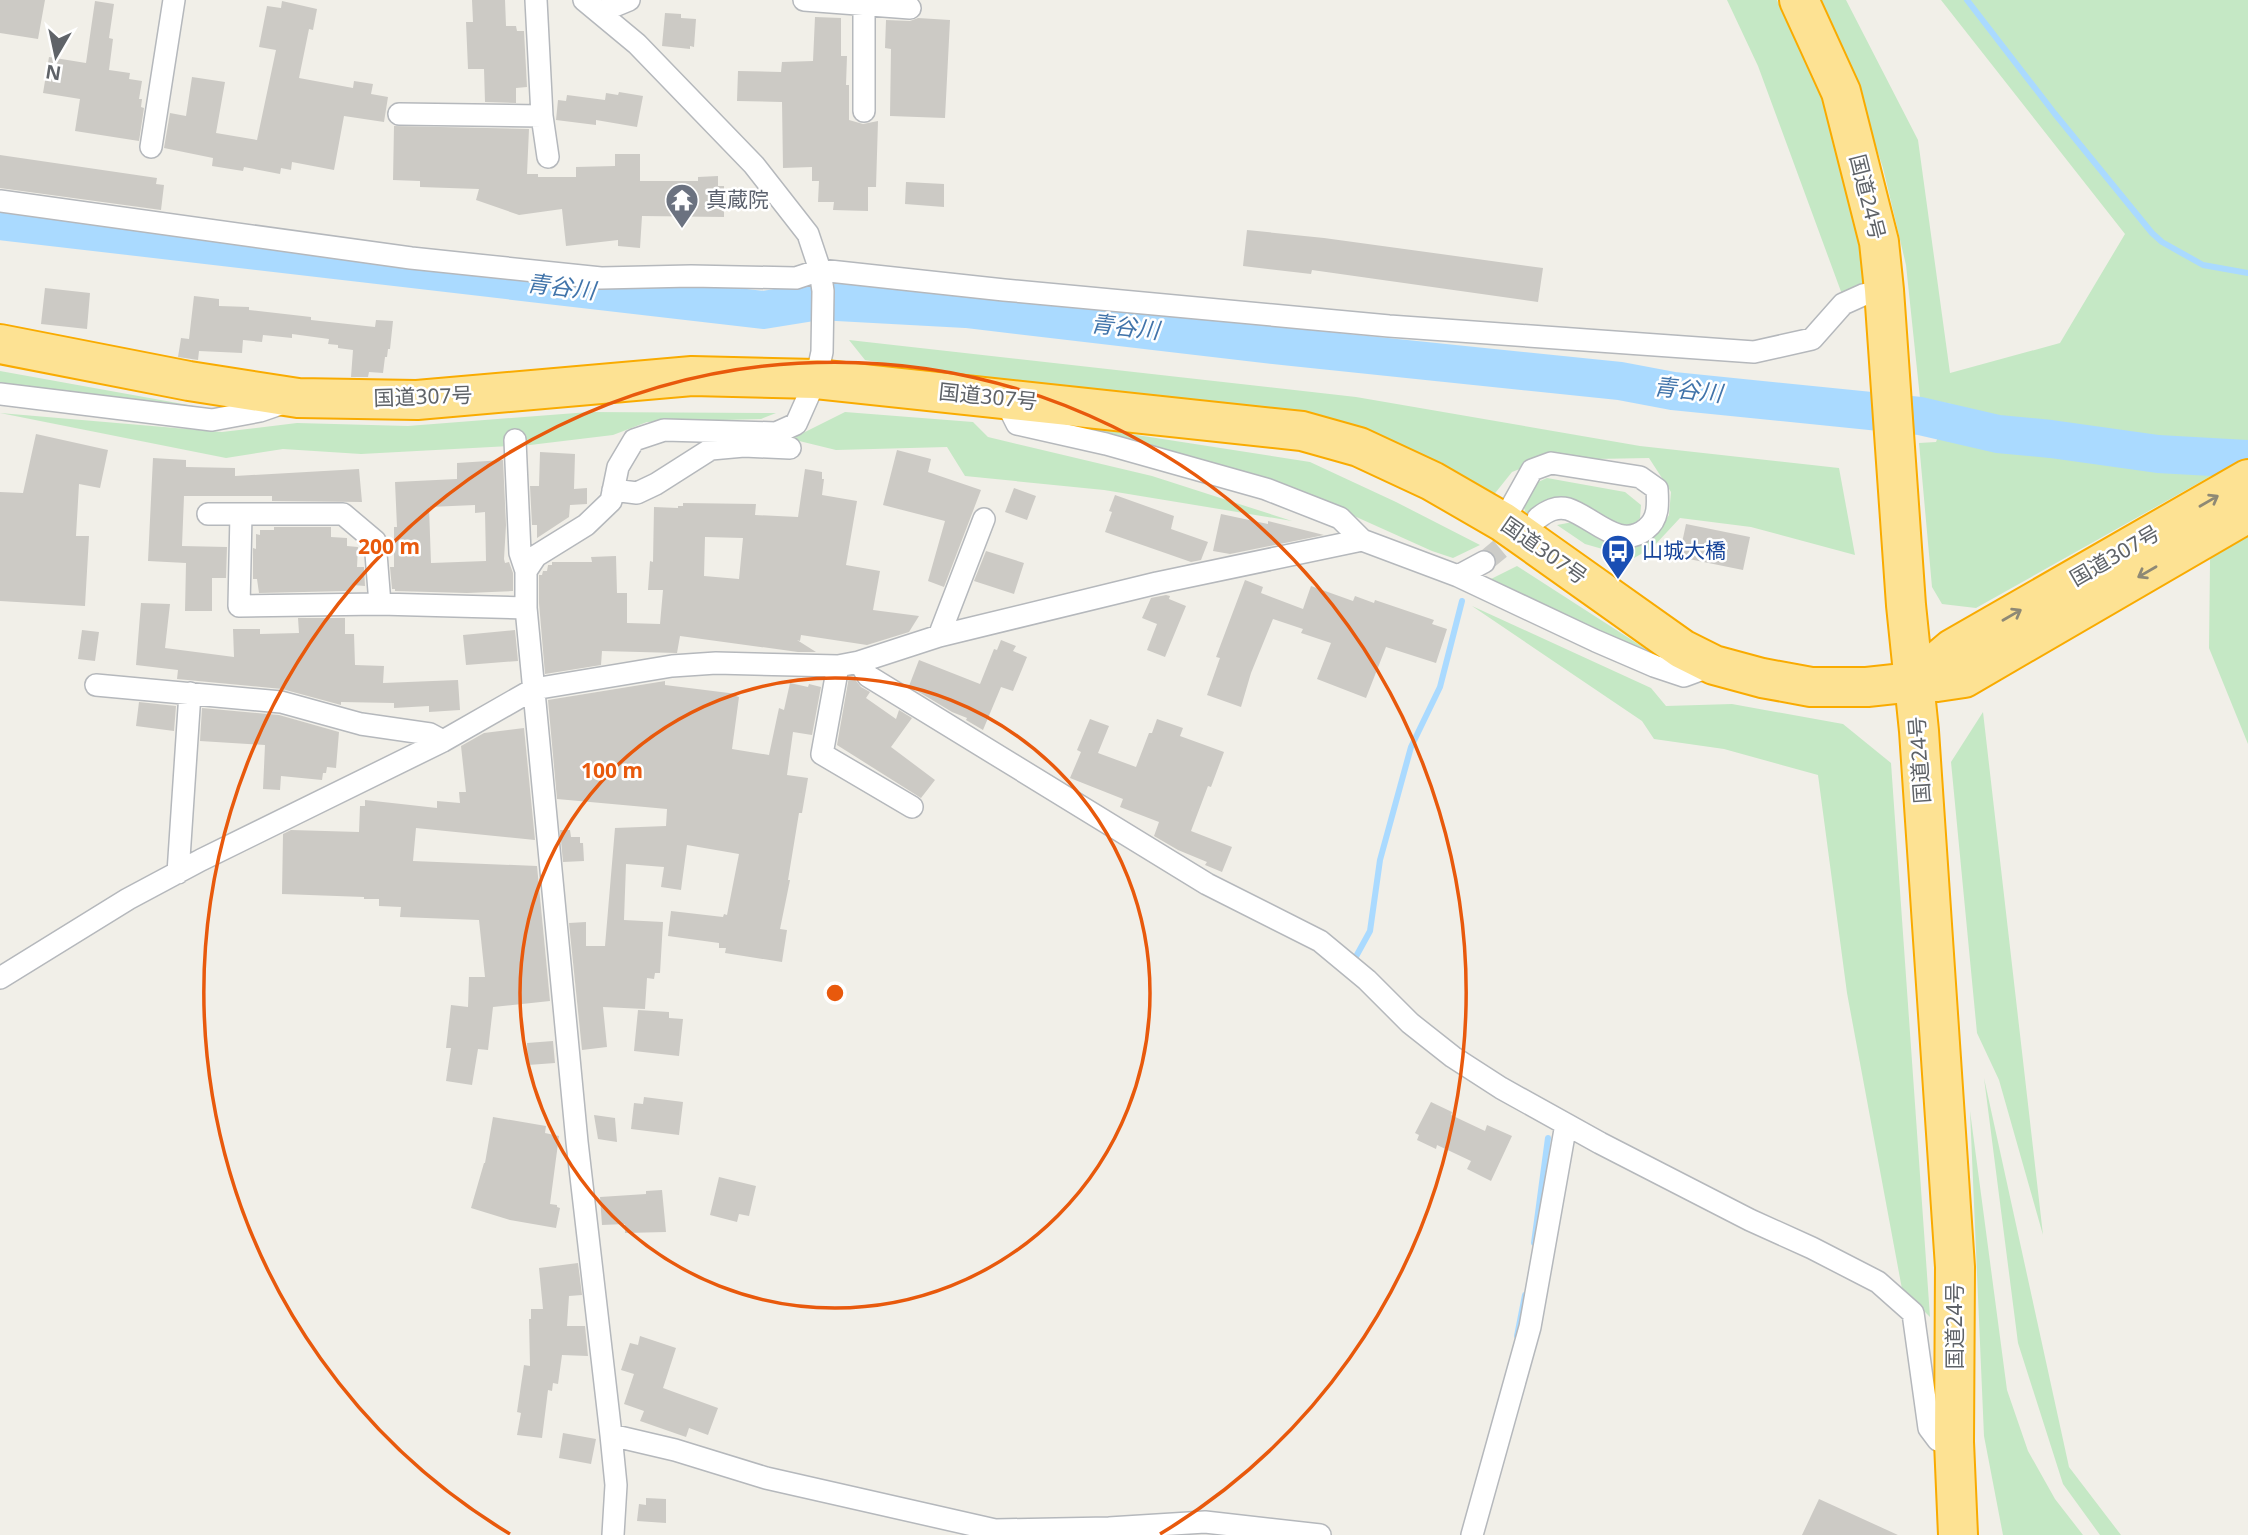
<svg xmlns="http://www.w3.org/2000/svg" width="2248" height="1535" font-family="'Noto Sans','Noto Sans JP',sans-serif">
  <rect width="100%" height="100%" fill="#f1efe8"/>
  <path fill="#c5e8c5" d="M1727 0H1777L1828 105 1874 286 1843 297 1758 66Z
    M1817 0H1846L1918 140 1950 373 2060 343 2125 234 1941 0H2248V744L2209 648 2211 476 1976 608 1942 604 1932 587 1919 443 1936 442 1951 404 1920 398 1906 265 1883 168 1851 71Z
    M849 340 1356 397 1640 446 1839 468 1855 555 1751 527 1680 518 1653 547 1634 558 1585 544 1557 525 1573 522 1655 535 1669 515 1671 492 1649 458 1542 460 1512 472 1492 497 1174 407 865 360Z
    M0 371 216 410 0 385Z
    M589 412 776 413 761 419 647 422 613 435 530 445 361 454 283 449 226 458 0 413 222 432 297 423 408 426Z
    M845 412 973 422 988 437 1152 476 1292 521 1104 490 965 476 947 447 836 450 791 439Z
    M1053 422 1310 462 1396 502 1480 545 1453 558 1432 551 1274 480Z
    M1547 478 1625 492 1641 505 1640 518 1629 530 1558 505 1527 517 1523 505 1529 486Z
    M1517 566 1666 662 1489 580Z
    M1472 606 1651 688 1666 706 1732 704 1843 724 1891 763 1930 1317 1902 1289 1847 993 1818 775 1724 749 1654 739 1642 721Z
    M1983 712 2043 1235 1999 1080 1977 1033 1951 762Z
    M1984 1078 2069 1467 2121 1535H2100L2063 1484 2018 1343Z
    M1970 1111 2007 1390 2028 1451 2055 1499 2083 1535H2003L1984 1436Z"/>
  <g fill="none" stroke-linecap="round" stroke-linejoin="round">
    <path stroke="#aadaff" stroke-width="6" d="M1967 0 2055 114 2152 233 2162 242 2203 265 2248 273
      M1353 962 1370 931 1380 860 1411 747 1440 687 1462 601
      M1534 1243 1548 1138
      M1517 1336 1525 1295"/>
    <path stroke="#aadaff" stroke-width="38" d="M0 221 763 310 819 301 966 309 1291 347 1620 381 1673 391 1920 416 1998 434 2051 439 2158 454 2248 459"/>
  </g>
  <path fill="#cccac5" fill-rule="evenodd" d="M0 0H45L38 39 0 33Z
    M472 0H505L506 26H516L517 31H524L527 87 516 88V103L485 102 484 69H468L466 22H473Z
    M95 1 114 4 109 38 113 39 109 70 130 73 129 79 142 81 139 99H142L141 107 144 108 139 141 75 131 80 99 43 93 49 57 86 63Z
    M282 1 317 9 313 30 309 29 299 78 353 88 354 81 373 84 371 94 388 97 384 122 344 116 334 170 292 162 291 170 281 168 280 174 244 167 243 171 212 166 213 158 164 148 170 113 186 116 192 77 225 82 216 133 257 140 276 50 259 47 267 6 281 8Z
    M665 13 681 14V18L696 19 694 47 690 46V49L662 46Z
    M815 17 841 18V56H847L846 85H849V120L863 124 878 121 876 187H868V211L833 210 834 202H818L819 181H812V167L783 168 782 102 737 101 738 71 781 72 782 62 813 61Z
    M918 18 950 20 945 118 890 116 891 49 885 48 886 20 910 21Z
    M619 92 643 96 637 127 596 120V125L556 120 558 100 566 101 567 95 605 100 606 93 618 95Z
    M394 126 529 129 527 174H538V177H576V167L615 166V154H640V181H698V177L718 176V186H724V217L642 216 640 248 618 246V240L566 246 562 209 519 215 476 200 479 189 420 187V181L393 180Z
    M0 155 157 178 156 184 164 185 161 210 0 188Z
    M906 182 944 184V207L905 204Z
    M1247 230 1324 238 1543 268 1538 302 1312 270 1311 274 1243 266Z
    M45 288 90 293 87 329 41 324Z
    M194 296 219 299V306L249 307V310L311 317V320L375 327 376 320 393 321 390 349H388L387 357H385L383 373 369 372 368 377H351L353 350 338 348V345L328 344 329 339 292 334V338L263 335 262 342 243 340 242 353 199 351 198 360 178 357 181 338 189 339Z
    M36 434 108 450 100 488 79 484 76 536H89L85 606 0 601V492L23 493Z
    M897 450 931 459 928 472 981 490 944 587 928 581 945 521 883 505Z
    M540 452 575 454 574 489 587 488V504L570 505 569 517 537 538V525H532L530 486H539Z
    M153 458 186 460V467L235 468V476L359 469 362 502 272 501V496H184L182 546 227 547 226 578H212V611H185L186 563 148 561Z
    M503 460 506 525 504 559 505 563 509 562 513 573V591L467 593 395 591V589H392L390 567H394V527H397L395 482 457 479V463ZM475 505V513L485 512 486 561 431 563 429 507Z
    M805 469 822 472V479H824L822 495 857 501 846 565 880 571 873 610 919 616 909 632 867 645 801 635 800 641 797 640 816 652H798L680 636 677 653 602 651 601 665 545 674 539 603V575H542L543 571H547L548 565H552V562H592L591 557 616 556 617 593H627V623L660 624 663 590H648L650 561 653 562 654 507 678 508V506H683V503L756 504 755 515 798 517ZM705 537 743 538 739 579 704 576Z
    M1014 488 1036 496 1027 520 1005 512Z
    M1115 495 1174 516 1171 529 1208 542 1201 560 1191 562 1105 532 1112 512 1109 511Z
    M1221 514 1268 524V521L1324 535 1230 554 1213 551Z
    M1686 524 1750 537 1743 570 1679 557Z
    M274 527H331V537L347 538V546L358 547 357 567H364L365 586 353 585 352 590 347 591 259 593 257 579H253V548L256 549V534L260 535V530H274Z
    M986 551 1024 563 1014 594 974 581Z
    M1245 580 1263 587 1261 593 1303 609 1311 586 1353 601 1355 596 1374 603 1375 600 1434 620 1432 624 1447 629 1436 663 1386 647 1366 698 1317 679 1331 643 1301 633 1303 629 1273 619 1251 673 1241 707 1207 695 1220 658 1216 657Z
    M1166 595 1170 596 1169 599 1186 606 1165 657 1147 650 1157 624 1142 618 1151 598Z
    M141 603 170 604 165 648 234 657 233 629H260V634L299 633 298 618H345V634H354L355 665 384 666 383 683 458 680 460 710 429 712V706L394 708V703L341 702V705L282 689 177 679 178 670 136 665Z
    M82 630 99 632 95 661 78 659Z
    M515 630 518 661 466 665 463 635Z
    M1001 640 1016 646 1013 651 1027 657 1013 691 1001 687 983 730 966 720 967 718 952 712 909 686 919 660 980 684 994 649 997 650Z
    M849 677H853L861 687 870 692 866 698 896 719 899 710 912 718 891 747 935 780 921 798 837 745Z
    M665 681V685L737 694 736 696 739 697 732 749 769 755 779 708 784 710 790 683 808 687 809 684 821 687 812 735 793 732 787 775 808 778 802 813H799L788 880H790L780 929 787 930 782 962 725 953 726 948H719V943L668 936 671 911 723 917 724 914 727 915 739 854 687 845 681 890 661 887 664 867 626 864 624 920 663 922 660 973H655L654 979 647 978 645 1009 603 1007 607 1047 582 1050 569 923 586 922V946H605L615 828 666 826 667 809 557 799 548 700Z
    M139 702 176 706 174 731 136 726Z
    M202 708 279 715 339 732 336 768 327 767 326 773H323L322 780 281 776 280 790 263 789 265 745 200 741Z
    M1090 719 1109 726 1098 753 1136 767 1149 733H1152L1157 719 1183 728 1180 736 1224 752 1211 787 1208 786 1191 831 1232 847 1222 872 1205 865 1207 862 1178 850 1154 836 1159 822 1120 807 1123 799 1070 778 1081 752 1077 750Z
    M524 728 535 840 416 828 413 861 537 866 550 1001 493 1007 488 1050 478 1049 472 1085 446 1081 451 1048H446L451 1005 468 1007 469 977H485L479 920 400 917 401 907 379 906V899H364V897L282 894 283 834 291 830 359 832 360 806H365V800L437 808V801L460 803 459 792H466L461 746 484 733Z
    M560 830H570L571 837H580V843H583L584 861 563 862Z
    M638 1010 669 1012V1018L683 1019 679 1056 634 1051Z
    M553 1041 555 1063 528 1065 527 1043Z
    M644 1097 683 1102 679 1135 631 1129 634 1103 643 1104Z
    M1431 1102 1452 1112 1451 1115 1485 1131 1487 1125 1512 1136 1491 1181 1467 1169 1471 1161 1437 1145 1436 1149 1417 1140 1419 1135 1415 1133Z
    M594 1115 615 1118 617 1142 598 1139Z
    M493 1117 546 1126 545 1133 559 1136 550 1204 557 1205V1207L560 1208 556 1228 510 1220 471 1208 484 1163H485Z
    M719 1177 756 1186 749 1216 739 1214 737 1222 710 1215Z
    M662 1190 666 1232 625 1233V1224L602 1225 600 1197 646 1194V1191Z
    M578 1263 582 1295 569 1296 567 1326H585L588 1356 562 1355 558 1384 553 1383 552 1391 548 1390 542 1438 517 1435 521 1413 517 1412 524 1365 530 1366 529 1319H531V1309H543L539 1268Z
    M640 1336 676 1348 663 1388 718 1408 708 1435 689 1428 686 1437 640 1421 644 1411 624 1404 634 1374 621 1370 630 1343 638 1345Z
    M563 1433 596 1439 591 1464 559 1458Z
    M646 1498 666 1499V1523L637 1521 639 1504 646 1505Z
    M1819 1499 1898 1535H1802Z"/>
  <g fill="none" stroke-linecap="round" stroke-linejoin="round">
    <path stroke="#ccccc8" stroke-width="21" stroke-dasharray="21 10" stroke-linecap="butt" d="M1484 562 1525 528"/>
    <defs>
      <path id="street" d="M536 0 542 116 548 157
        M804 0 910 8
        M600 12 629 0
        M864 111V4
        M399 114 542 116
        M151 147 174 0
        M0 201 411 258 601 278 691 276 796 278 820 270 1004 290 1389 326 1754 352 1812 339 1843 304 1863 295 1884 290
        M0 394 212 420 260 411 286 402
        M1001 399 1009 408 1017 424 1106 444 1266 489 1340 518 1362 540 1458 576 1596 641 1654 666 1684 676 1714 665
        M515 440 520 553 526 571V608L577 1142 611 1435 616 1485 613 1535
        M613 490 637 493 656 484 711 449 744 446 790 448
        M208 514H343L375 541 380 604
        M241 514 239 606 380 604 526 608
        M1503 522 1532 470 1551 463 1640 477 1657 489C1658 504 1659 519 1646 529 1620 551 1593 517 1568 509 1556 506 1547 511 1538 518
        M526 571 536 556 586 525 611 501 618 467 634 440 664 430 776 433 796 424 816 379 822 352 823 291 820 270 808 234 754 165 637 44 584 0
        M1458 576 1484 562
        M939 636 984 519
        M859 662 868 676 1207 884 1320 941 1367 980 1410 1023 1453 1057 1501 1088 1600 1143 1750 1220 1812 1248 1878 1282 1913 1313 1929 1428 1938 1440 1954 1442
        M838 666 822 754 912 807
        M96 685 281 702 361 724 430 734 443 741
        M178 873 190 693
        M0 978 128 899 201 860 443 741 534 689 672 666 716 663 838 666 859 662 939 636 1157 583 1362 540
        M611 1435 675 1450 766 1478 995 1530 1109 1528 1205 1522 1320 1535
        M1472 1535 1530 1327 1566 1124"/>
      <path id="highway" d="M1799 0 1841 92 1879 242 1884 290 1906 605 1919 731 1955 1267 1954 1442 1958 1535
        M0 344 189 381 298 398 417 400 692 376 816 379 1302 431 1359 447 1432 481 1503 522 1682 649 1714 665 1762 678 1811 687H1867L1913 682H1937L1964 678 2248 513
        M1913 682 1952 649 2248 479"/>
    </defs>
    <use href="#street" stroke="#b5b8bc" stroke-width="24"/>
    <use href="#highway" stroke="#f9ab00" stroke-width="42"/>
    <use href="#street" stroke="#fff" stroke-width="21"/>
    <use href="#highway" stroke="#fde293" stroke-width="38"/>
  </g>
  <defs><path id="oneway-shaft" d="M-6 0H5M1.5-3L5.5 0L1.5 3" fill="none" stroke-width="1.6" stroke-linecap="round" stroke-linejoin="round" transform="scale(1.75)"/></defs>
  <g stroke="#8e8975">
    <use href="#oneway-shaft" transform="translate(2209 501) rotate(-30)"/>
    <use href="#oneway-shaft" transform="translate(2147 572) rotate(150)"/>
    <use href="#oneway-shaft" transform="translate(2012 615) rotate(-30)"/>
  </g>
  <g fill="none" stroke="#e8590c" stroke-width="3.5">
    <circle cx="835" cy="993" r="315"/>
    <path d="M510 1534A631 631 0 1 1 1160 1534"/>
  </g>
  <defs>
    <symbol id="temple-pin" viewBox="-11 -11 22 30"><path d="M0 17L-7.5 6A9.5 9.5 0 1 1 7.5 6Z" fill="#6b7280" stroke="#fff"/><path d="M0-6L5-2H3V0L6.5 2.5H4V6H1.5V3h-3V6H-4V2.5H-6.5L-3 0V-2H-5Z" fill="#fff"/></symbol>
    <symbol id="bus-pin" viewBox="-11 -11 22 30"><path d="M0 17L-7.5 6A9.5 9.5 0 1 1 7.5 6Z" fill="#1a4fb4" stroke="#fff"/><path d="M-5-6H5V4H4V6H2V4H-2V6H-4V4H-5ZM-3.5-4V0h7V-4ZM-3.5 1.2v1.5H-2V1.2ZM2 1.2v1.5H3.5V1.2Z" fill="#fff"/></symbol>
  </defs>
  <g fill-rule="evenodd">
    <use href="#temple-pin" x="663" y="181" width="38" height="52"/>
    <use href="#bus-pin" x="1599" y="532" width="38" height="52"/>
  </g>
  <g text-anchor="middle" stroke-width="5" stroke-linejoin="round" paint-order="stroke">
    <g font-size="21" fill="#5f6368" stroke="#fff">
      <text transform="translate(1867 197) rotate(76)" y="7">国道24号</text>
      <text transform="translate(423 397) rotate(-2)" y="7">国道307号</text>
      <text transform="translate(988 397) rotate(6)" y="7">国道307号</text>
      <text transform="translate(1544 551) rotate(35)" y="7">国道307号</text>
      <text transform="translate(2115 556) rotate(-30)" y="7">国道307号</text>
      <text transform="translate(1920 760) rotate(-94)" y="7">国道24号</text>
      <text transform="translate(1955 1326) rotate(-90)" y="7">国道24号</text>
    </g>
    <g font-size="21" fill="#5b616d" stroke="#fff" text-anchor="start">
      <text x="706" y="207">真蔵院</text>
    </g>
    <g font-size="21" fill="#164399" stroke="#fff" text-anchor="start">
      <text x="1642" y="558">山城大橋</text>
    </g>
    <g font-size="23" font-style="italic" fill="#4174aa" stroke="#fff">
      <text transform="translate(561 287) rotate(7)" y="8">青谷川</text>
      <text transform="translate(1125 327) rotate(6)" y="8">青谷川</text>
      <text transform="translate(1688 390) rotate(6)" y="8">青谷川</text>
    </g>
  </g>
  <circle cx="835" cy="993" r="10" fill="#e8590c" stroke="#fff" stroke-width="3.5"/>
  <g font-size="21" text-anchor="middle" font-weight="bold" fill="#e8590c" stroke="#fff" stroke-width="5" stroke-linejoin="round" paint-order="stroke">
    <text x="389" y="554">200 m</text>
    <text x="612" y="778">100 m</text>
  </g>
  <g transform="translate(56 56) rotate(189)" stroke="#ffffff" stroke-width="5" paint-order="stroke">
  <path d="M0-5L12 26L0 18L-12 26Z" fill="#5f6368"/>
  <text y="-10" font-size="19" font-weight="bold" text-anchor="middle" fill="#5f6368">N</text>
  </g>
</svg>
